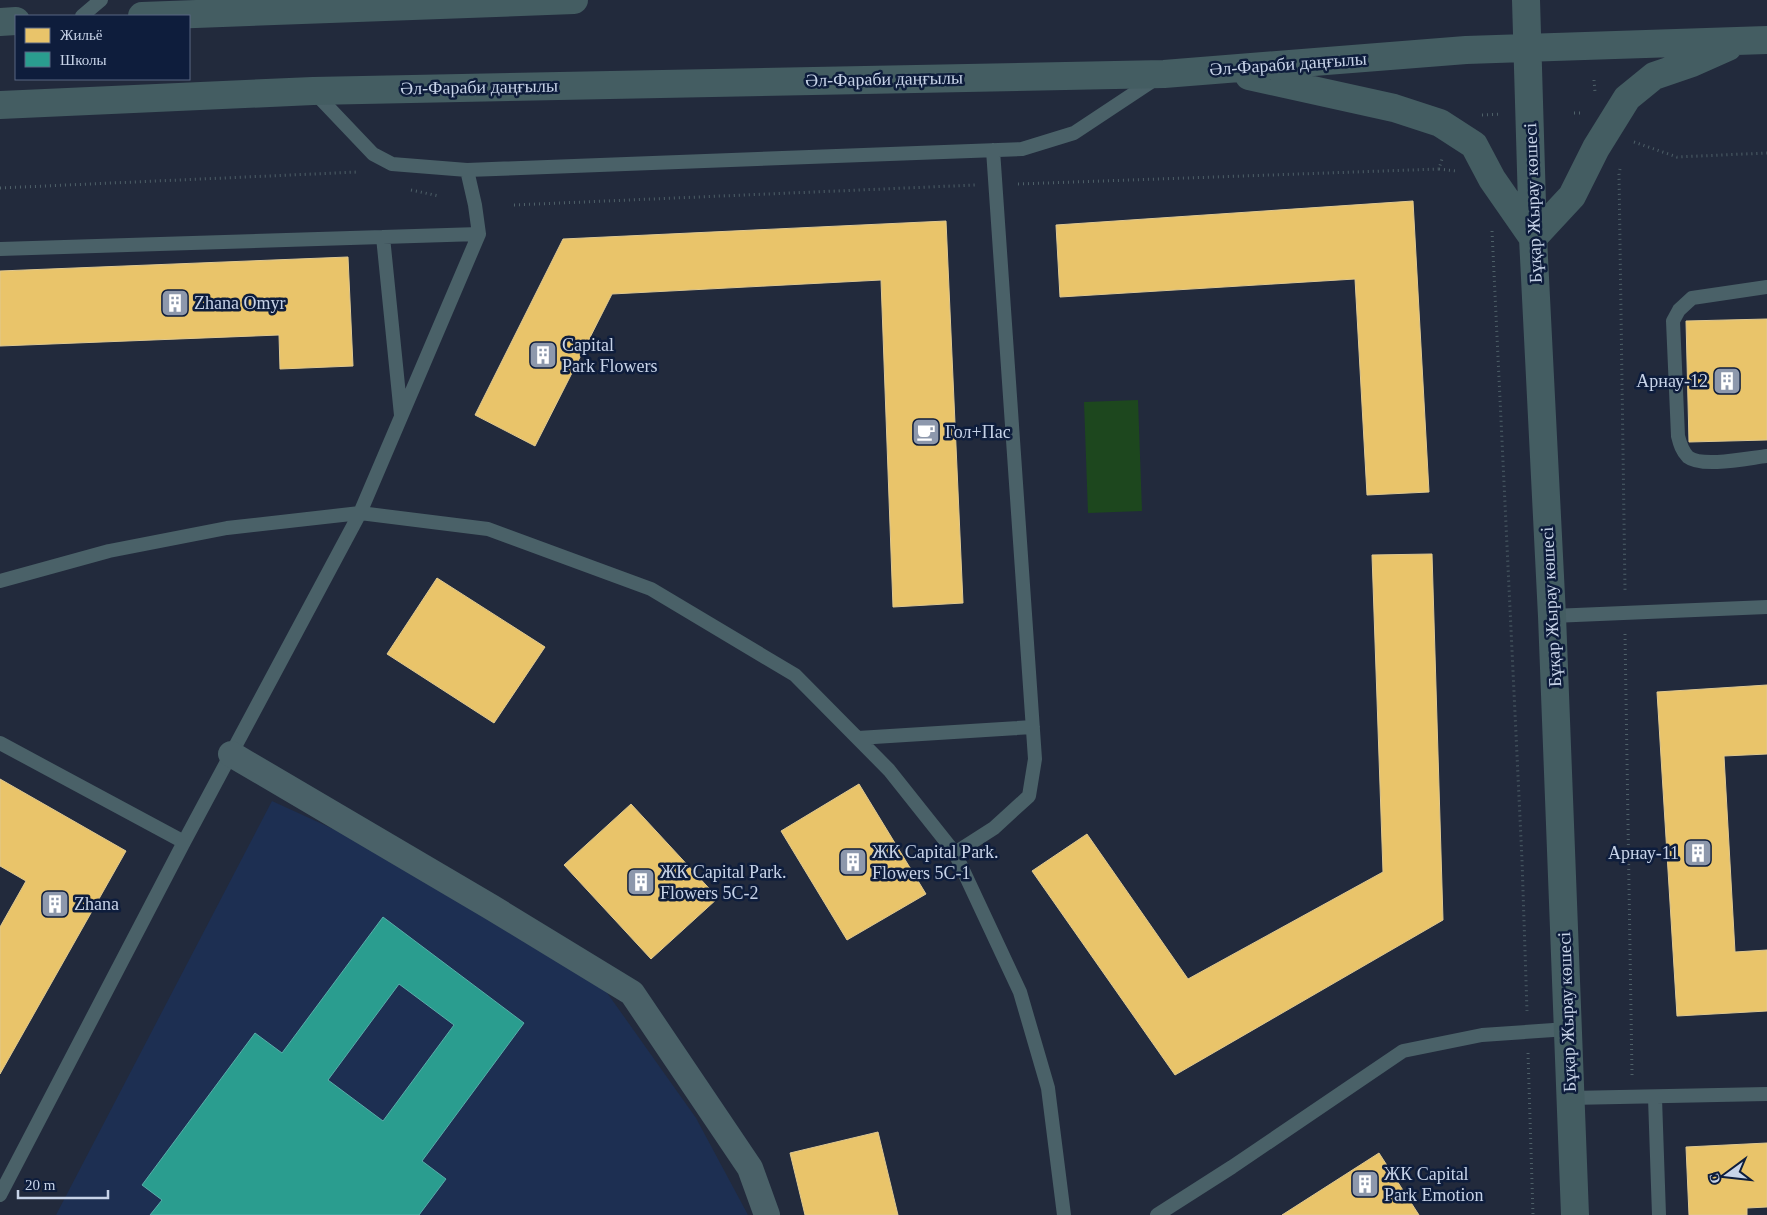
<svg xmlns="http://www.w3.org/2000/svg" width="1767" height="1215" font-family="Georgia,serif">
  <rect width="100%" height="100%" fill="#222a3c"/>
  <path fill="#1d2f52" d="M272 801 460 887 593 973 696 1118 748 1215H56Z"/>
  <path fill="#1d471e" d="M1138 400 1142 511 1088 513 1084 402Z"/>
  <path fill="#e9c46a" stroke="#dfc890" d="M1413 201 1429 492 1367 495 1355 279 1060 297 1056 225Z
    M946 221 963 603 893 607 881 280 612 294 535 446 475 415 563 239Z
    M348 257 353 366 280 369 279 335 0 346V271Z
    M1767 319V440L1689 442 1686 321Z
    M1432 554 1443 920 1175 1075 1032 871 1087 834 1188 979 1383 872 1372 555Z
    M437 578 545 647 494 723 387 654Z
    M1767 685V754L1724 756 1735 952 1767 950V1011L1677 1016 1657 692Z
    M0 779 126 851 0 1074V927L26 881 0 866Z
    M859 784 926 894 847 940 781 831Z
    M631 804 718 898 651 959 564 865Z
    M878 1132 898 1215H805L790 1153Z
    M1767 1143V1207L1747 1208V1215H1689L1686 1147Z
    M1379 1153 1419 1215H1282Z"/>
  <path fill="#2a9d8f" stroke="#59adaa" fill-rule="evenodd" d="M383 917 524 1023 422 1161 446 1179 419 1215H150L162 1200 142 1185 255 1033 282 1053ZM399 984 454 1025 383 1121 328 1080Z"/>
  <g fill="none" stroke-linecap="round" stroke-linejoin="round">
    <path stroke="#4e6068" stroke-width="3" stroke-dasharray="1 4" stroke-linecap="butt" d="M1594 80 1595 92
      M1574 113H1583
      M1482 115 1501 114
      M1634 142 1677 157 1767 153
      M1439 169 1456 171
      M1620 169 1619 173 1625 590
      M1018 184 1439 169 1442 159
      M0 188 358 172
      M411 190 439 196
      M514 205 975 185
      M1492 231 1522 860 1527 1011
      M1625 634 1632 1075
      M1528 1053 1533 1215"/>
    <path stroke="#4a6168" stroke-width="14" d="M82 16 101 0
      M314 92 373 154 392 164 467 170 1022 149 1074 133 1157 78
      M383 237 401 415
      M0 249 479 234
      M1767 287 1692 298 1679 310 1673 321 1678 436C1680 444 1682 451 1688 457 1702 468 1749 458 1767 456
      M0 581 109 551 227 528 360 513 488 529 651 589 795 675 889 770 955 853 1020 992 1048 1088 1064 1215
      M1552 616 1767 607
      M858 738 1033 727
      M0 743 184 842
      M955 853 994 828 1029 796 1035 759 993 150
      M1570 1098 1767 1094
      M1655 1098 1659 1215
      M0 1195 184 842 360 513 479 234 475 205 467 170
      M1157 1215 1232 1167 1403 1051 1482 1035 1568 1029"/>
    <path stroke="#4a6168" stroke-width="26" d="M231 754 491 907 632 993 750 1168 767 1215"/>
    <path stroke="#445d62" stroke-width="28" d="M1526 0 1533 238 1552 616 1575 1215
      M142 16 574 0
      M0 22 16 21
      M1249 76 1394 108 1440 123 1474 145 1492 179 1533 238 1572 196 1596 148 1627 98 1654 76 1692 63 1728 47
      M0 105 313 91 1164 74 1466 50 1767 40"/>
  </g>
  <defs>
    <symbol id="building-square" viewBox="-11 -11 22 22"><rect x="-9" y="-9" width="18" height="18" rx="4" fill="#8d98ac" stroke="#0e1d3c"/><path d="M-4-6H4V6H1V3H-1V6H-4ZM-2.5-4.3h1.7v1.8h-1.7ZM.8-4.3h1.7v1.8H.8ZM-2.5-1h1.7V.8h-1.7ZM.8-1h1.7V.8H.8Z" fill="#fff"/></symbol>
    <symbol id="cafe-square" viewBox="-11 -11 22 22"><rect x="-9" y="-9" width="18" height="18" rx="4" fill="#8d98ac" stroke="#0e1d3c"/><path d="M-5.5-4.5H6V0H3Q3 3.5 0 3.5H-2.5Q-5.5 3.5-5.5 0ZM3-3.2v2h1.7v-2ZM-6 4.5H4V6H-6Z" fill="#fff"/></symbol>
  </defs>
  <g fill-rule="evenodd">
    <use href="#building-square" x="159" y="287" width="32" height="32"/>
    <use href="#building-square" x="527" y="339" width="32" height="32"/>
    <use href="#building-square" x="1711" y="365" width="32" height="32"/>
    <use href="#cafe-square" x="910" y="416" width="32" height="32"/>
    <use href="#building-square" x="1682" y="837" width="32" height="32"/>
    <use href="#building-square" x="837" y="846" width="32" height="32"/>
    <use href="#building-square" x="625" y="866" width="32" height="32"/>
    <use href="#building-square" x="39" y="888" width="32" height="32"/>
    <use href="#building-square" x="1349" y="1168" width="32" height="32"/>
  </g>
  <g text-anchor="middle" stroke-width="5" stroke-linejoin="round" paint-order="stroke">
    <g font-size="18" fill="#c7d3e8" stroke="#0e1d3c">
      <text transform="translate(1288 64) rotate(-4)" y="6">Әл-Фараби даңғылы</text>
      <text transform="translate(884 79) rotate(-1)" y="6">Әл-Фараби даңғылы</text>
      <text transform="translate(479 87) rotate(-1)" y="6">Әл-Фараби даңғылы</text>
      <text transform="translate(1533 203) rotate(-92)" y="6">Бұқар Жырау көшесі</text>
      <text transform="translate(1551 607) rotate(-93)" y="6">Бұқар Жырау көшесі</text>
      <text transform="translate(1567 1012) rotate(-92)" y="6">Бұқар Жырау көшесі</text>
    </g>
    <g font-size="18" fill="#c7d3e8" stroke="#0e1d3c" text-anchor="start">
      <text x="194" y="309">Zhana Omyr</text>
      <text x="562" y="351">Capital<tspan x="562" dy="21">Park Flowers</tspan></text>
      <text x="1708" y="387" text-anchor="end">Арнау-12</text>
      <text x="945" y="438">Гол+Пас</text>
      <text x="872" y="858">ЖК Capital Park.<tspan x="872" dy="21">Flowers 5C-1</tspan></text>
      <text x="1679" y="859" text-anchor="end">Арнау-11</text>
      <text x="660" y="878">ЖК Capital Park.<tspan x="660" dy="21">Flowers 5C-2</tspan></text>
      <text x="74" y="910">Zhana</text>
      <text x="1384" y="1180">ЖК Capital<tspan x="1384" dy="21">Park Emotion</tspan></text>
    </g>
  </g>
  <rect x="15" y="15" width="175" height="65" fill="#0e1d3c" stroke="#586681"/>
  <rect x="25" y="28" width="25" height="15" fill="#e9c46a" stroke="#586681"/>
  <text x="60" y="40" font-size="15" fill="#c7d3e8">Жильё</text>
  <rect x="25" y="52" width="25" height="15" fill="#2a9d8f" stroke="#586681"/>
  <text x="60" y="65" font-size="15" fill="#c7d3e8">Школы</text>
  <g transform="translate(1727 1175) rotate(255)" stroke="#0e1d3c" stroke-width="4" paint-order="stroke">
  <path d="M0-4L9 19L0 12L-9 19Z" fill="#c7d3e8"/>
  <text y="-8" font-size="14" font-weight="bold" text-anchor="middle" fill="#c7d3e8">С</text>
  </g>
  <path d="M18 1190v8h90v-8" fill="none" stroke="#c7d3e8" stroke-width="2.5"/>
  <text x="25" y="1190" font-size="15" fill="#c7d3e8" stroke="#0e1d3c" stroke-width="4" paint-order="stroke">20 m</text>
</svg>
